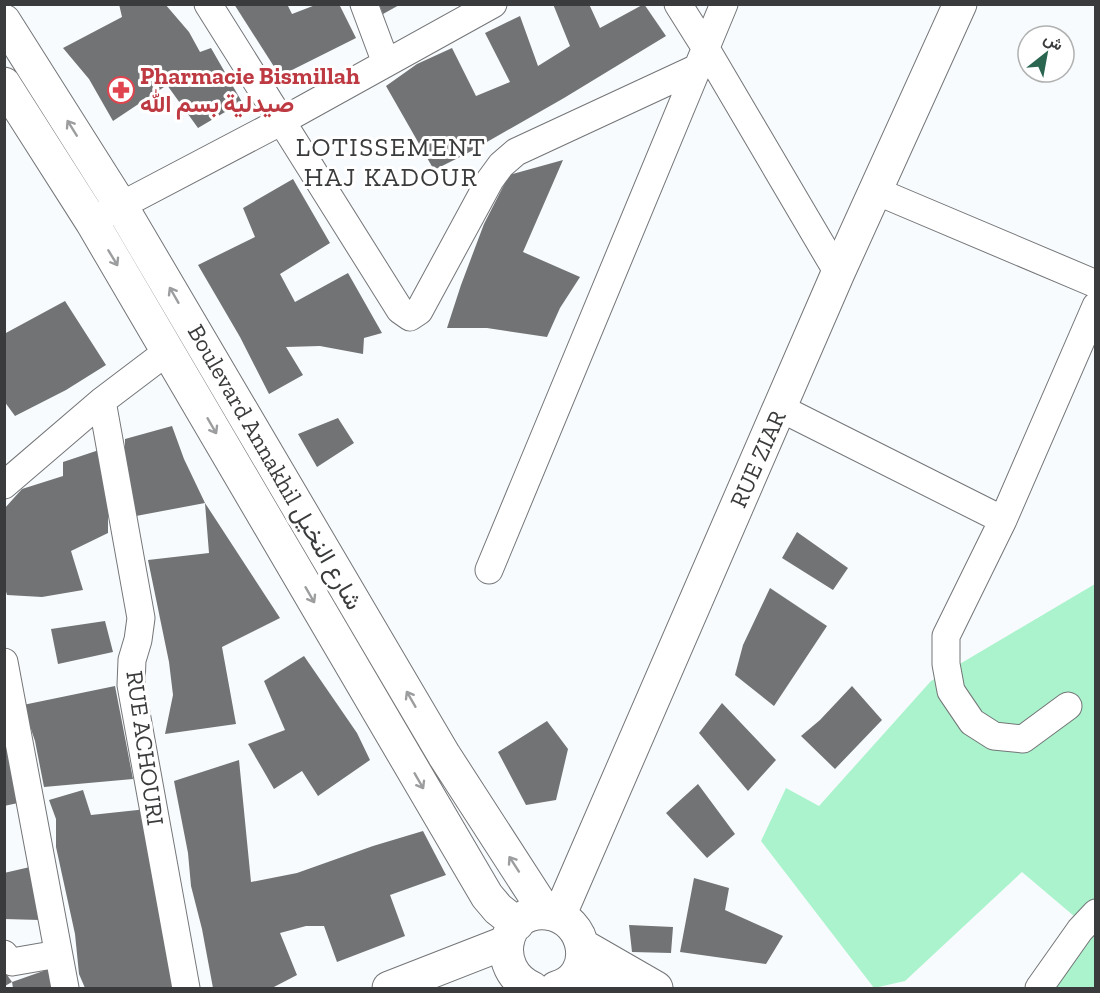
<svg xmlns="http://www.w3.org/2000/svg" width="1100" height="993" font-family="'Zilla Slab',Vazirmatn,serif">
  <rect width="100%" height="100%" fill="#f8fbfd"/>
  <path fill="#aaf3cd" d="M1095 584V988H1043L1081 922 1022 872 905 981 874 988 761 841 786 788 819 806 931 681Z"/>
  <path fill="#717374" d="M119 4H165L189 32 200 52 211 48 242 102 198 128 167 85 113 121 89 79 63 48 122 17Z
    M234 4H287L292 14 318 4H339L356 38 280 76Z
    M379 4H401L383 14Z
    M553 4H589L600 28 644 4 666 36 564 98 466 154 434 170 386 86 417 64 452 48 476 96 510 82 485 33 520 16 538 66 570 46Z
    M563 160 523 252 580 277 560 308 547 337 487 328H447L461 285 484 224 509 175Z
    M293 179 330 243 280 274 295 302 348 273 382 333 364 338 363 354 320 346 286 347 303 375 269 394 240 337 198 265 255 237 243 208Z
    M65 301 106 365 66 390 15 416 4 401V334Z
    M338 418 354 443 317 467 298 434Z
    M172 426 184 459 205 503 136 516 125 467V439Z
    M99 450 108 501V533L71 551 83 590 42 597 7 595 4 585V509L22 489 63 476V462Z
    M205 503 280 618 222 647 236 724 165 734 173 695 169 662 148 560 209 553Z
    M797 532 848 568 833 590 782 558Z
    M770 588 827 626 774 706 735 675 743 645Z
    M105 621 113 652 58 664 51 629Z
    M304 656 357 733 370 760 318 796 302 771 274 789 248 744 285 730 264 681Z
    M115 686 133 779 44 787 35 741 23 705Z
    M852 686 882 720 835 769 801 736 820 720Z
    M722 703 776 760 748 791 699 733Z
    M547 721 568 749 556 800 526 805 498 752Z
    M4 739 18 803 4 806Z
    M239 760 251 882 297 873 373 846 423 831 446 875 390 895 405 936 337 962 324 926H306L280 933 297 975 272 988H213L202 929 191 886 188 853 174 781Z
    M698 784 735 834 707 858 666 813Z
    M83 790 91 815 147 809 179 988H85L79 974 75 934 56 847V819L49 800Z
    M30 867 40 920 4 919V873Z
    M694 878 729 888 725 910 783 936 766 964 680 952Z
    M629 925 673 927 671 953 632 952Z
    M49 969 54 988H13L12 982 5 986V972L12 982Z"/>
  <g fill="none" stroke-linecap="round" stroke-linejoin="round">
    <defs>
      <path id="minor" d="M208 4 400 310 410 317 419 311 490 180 501 165 516 152 697 68
        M364 4 386 63
        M678 4 705 47 838 273
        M876 191 1096 284
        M103 215 280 122 493 4
        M102 401 141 618 138 640 132 660 131 685 186 988
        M780 408 1003 520
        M4 485 102 401 168 351
        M489 570 724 4
        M4 662 65 988
        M1068 706 1023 739 994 736 972 722 951 691 946 664V636L1003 520 1096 306
        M4 954 7 959 12 962 58 954
        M1039 988 1080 930 1096 913"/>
      <path id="tertiary" d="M389 988 507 942"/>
      <path id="secondary" d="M4 21 121 206 444 755 546 913
        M4 84 92 222 487 896 498 909 517 924
        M559 916 838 273 960 4
        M583 946 656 988
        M567 985 629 988
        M532 988C491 970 502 908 547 913 588 918 597 977 556 988"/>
    </defs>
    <use href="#minor" stroke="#737577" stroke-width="29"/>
    <use href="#tertiary" stroke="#737577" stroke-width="35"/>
    <use href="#secondary" stroke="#737577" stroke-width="35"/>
    <use href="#minor" stroke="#fff" stroke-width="27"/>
    <use href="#tertiary" stroke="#fff" stroke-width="33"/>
    <use href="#secondary" stroke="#fff" stroke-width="33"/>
  </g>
  <defs><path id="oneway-shaft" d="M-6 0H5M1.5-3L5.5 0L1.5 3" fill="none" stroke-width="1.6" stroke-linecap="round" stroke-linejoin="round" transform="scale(1.5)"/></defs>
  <g stroke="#9c9d9e">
    <use href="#oneway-shaft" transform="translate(72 128) rotate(-122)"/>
    <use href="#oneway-shaft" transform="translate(113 258) rotate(59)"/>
    <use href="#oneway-shaft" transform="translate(174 295) rotate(-120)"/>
    <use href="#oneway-shaft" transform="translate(212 426) rotate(60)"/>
    <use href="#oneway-shaft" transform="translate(310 595) rotate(60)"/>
    <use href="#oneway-shaft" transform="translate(411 699) rotate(-120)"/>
    <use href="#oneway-shaft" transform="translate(419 781) rotate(60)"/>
    <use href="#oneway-shaft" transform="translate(514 864) rotate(-123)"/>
  </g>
  <defs>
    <symbol id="pharmacy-ring" viewBox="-11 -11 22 22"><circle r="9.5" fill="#fff" stroke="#e0444e" stroke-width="1.5"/><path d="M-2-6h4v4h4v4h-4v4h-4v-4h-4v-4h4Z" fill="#e0444e"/></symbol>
  </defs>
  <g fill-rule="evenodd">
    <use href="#pharmacy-ring" x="106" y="75" width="30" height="30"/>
  </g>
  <g text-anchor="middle" stroke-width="6" stroke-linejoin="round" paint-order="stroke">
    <g font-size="24" font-weight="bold" fill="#be3a42" stroke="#fff" text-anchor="start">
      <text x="140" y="84">Pharmacie Bismillah<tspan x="140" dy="28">صيدلية بسم الله</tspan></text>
    </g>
    <g font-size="24" fill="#3a3b3c" stroke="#fff">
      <text transform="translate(758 459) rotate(-66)" y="8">RUE ZIAR</text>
      <text transform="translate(275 467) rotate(60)" y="8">Boulevard Annakhil شارع النخيل</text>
      <text transform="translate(145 748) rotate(82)" y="8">RUE ACHOURI</text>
    </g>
    <g font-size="26" letter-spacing="1.5" fill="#3a3b3c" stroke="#fff">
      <text x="391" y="156">LOTISSEMENT<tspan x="391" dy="30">HAJ KADOUR</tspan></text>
    </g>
  </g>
  <rect width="1100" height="993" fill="none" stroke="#3a3b3c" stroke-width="12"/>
  <g transform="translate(1046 54) rotate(31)"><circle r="28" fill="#ffffff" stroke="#b0b1b1" stroke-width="1.5"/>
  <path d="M0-4.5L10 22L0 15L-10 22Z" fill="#2a654f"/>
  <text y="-9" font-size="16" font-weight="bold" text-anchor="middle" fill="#3a3b3c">ش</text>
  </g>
</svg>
